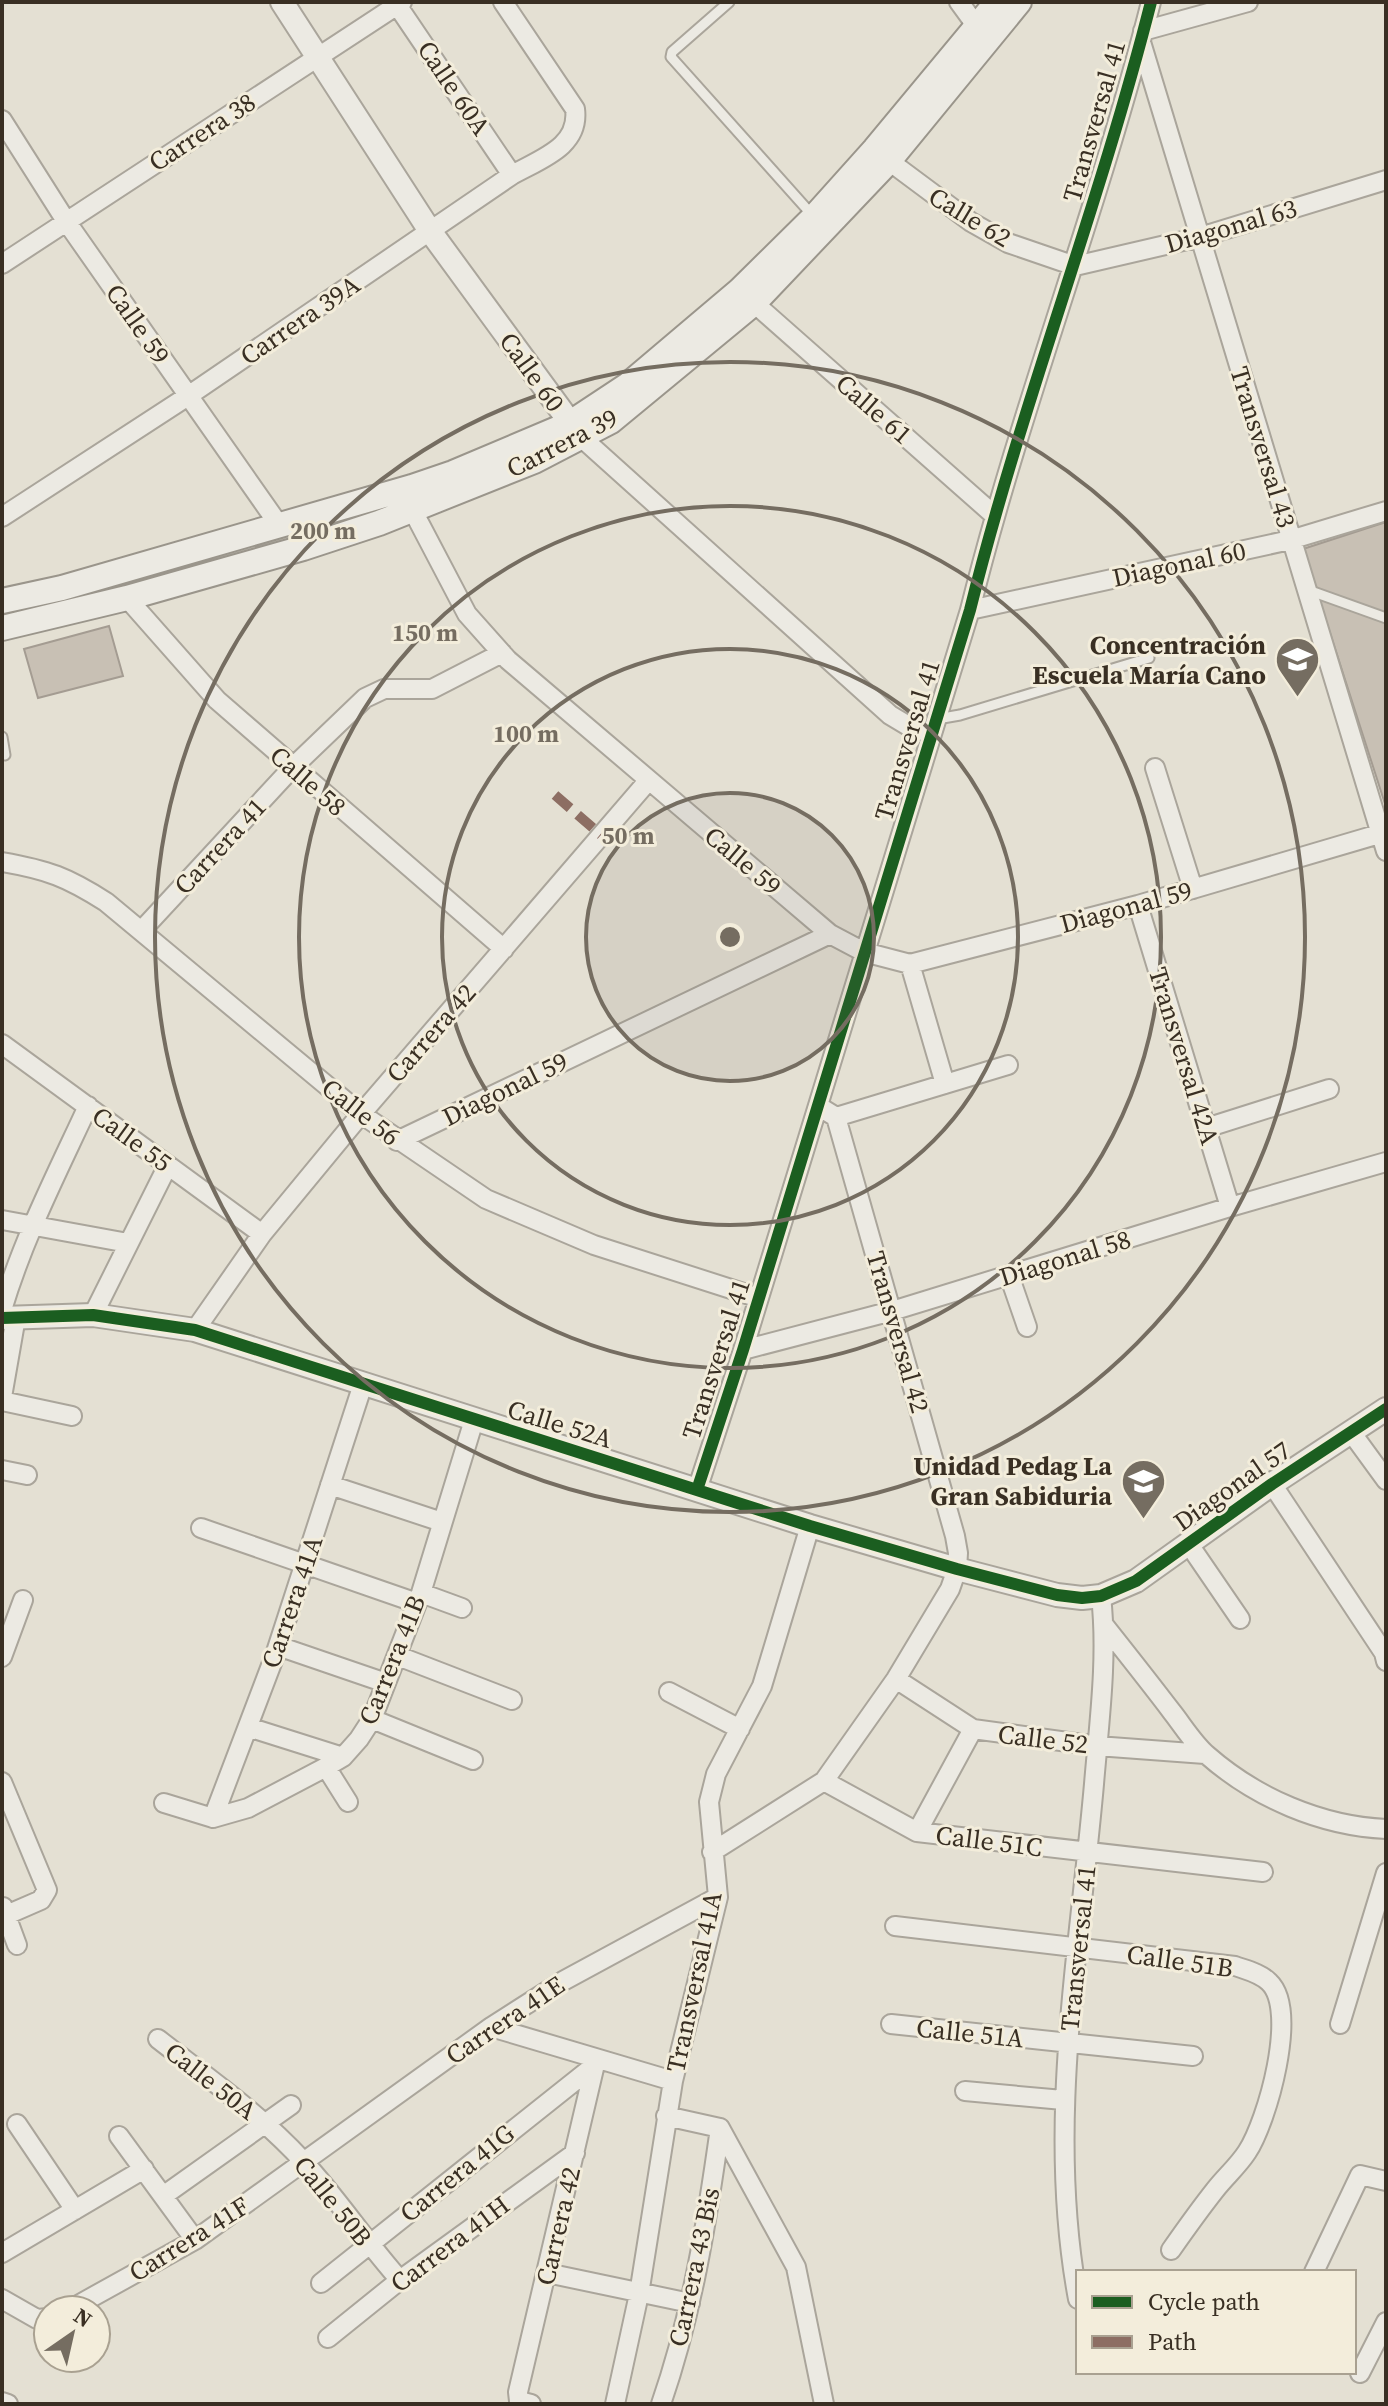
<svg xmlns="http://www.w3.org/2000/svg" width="1388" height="2406" font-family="'Source Serif 4',serif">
  <rect width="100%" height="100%" fill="#e4e0d3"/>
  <path fill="#c8c0b4" stroke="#a49c92" stroke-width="2" d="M1386 522V807L1303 549Z
    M109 626 123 676 38 698 24 649Z"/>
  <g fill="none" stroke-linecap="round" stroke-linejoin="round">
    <defs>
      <path id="service" d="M729 2 672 52 671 57 814 217
        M1308 590 1386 618
        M937 719 960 715 1149 658
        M2 737 5 755"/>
      <path id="minor" d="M395 2 512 175
        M959 2 983 35
        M1143 31 1248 2
        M1141 42 1386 851
        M2 120 66 221 279 525
        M881 155 971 222 1008 243 1075 266 1200 237 1386 180
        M2 264 402 2
        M754 303 994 515
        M582 438 890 715 910 727 932 734
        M413 511 467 614 508 660 830 934 864 952 910 964 1138 905 1386 832
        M2 517 188 396 512 175C540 159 580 147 575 109L503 2
        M127 598 217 700 504 949
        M970 610 1290 540 1386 511
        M1155 768 1193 889
        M2 862C48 870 67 877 106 902L361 1114 486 1199 594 1245 759 1298
        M1138 905 1230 1207
        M142 930 292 768 365 698 384 689H432L502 653
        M910 964 945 1084
        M2 1044 262 1234
        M836 1117 1008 1065
        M1206 1128 1329 1089
        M397 1141 830 934
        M2 1220 128 1243
        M1009 1275 1027 1327
        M2 1310C23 1239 57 1173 88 1106
        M93 1315 168 1165
        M195 1330 262 1234 361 1114 648 781
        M743 1350 892 1311 1230 1207 1386 1162
        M2 1397 16 1317
        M2 1401 72 1416
        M1351 1432 1386 1480
        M2 1470 27 1475
        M1272 1484 1384 1653 1386 1661
        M330 1485 442 1522
        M697 1490 743 1350 970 610C1021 405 1099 207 1151 2
        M201 1528 417 1603
        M1188 1543 1240 1619
        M421 1593 462 1608
        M1104 1625C1127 1654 1150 1683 1172 1712 1183 1726 1194 1744 1207 1755 1256 1798 1321 1826 1386 1829
        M278 1646 386 1683
        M398 1656 512 1700
        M2 1657 23 1600
        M896 1679 973 1729 1097 1746 1205 1754
        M669 1692 740 1729
        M372 1719 473 1760
        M248 1727 343 1757
        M326 1767 348 1802
        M824 1781 917 1832 1263 1872
        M2 1782 47 1890 41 1900 2 1917
        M164 1803 213 1818
        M213 1818 248 1808 326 1767 343 1757 359 1739 372 1719 421 1593 474 1420
        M213 1818 275 1655 363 1384
        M917 1832 973 1729
        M712 1852 824 1781 896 1679 950 1589 957 1569 958 1553 955 1536 836 1117 818 1106
        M3 1907 17 1945
        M895 1926 1235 1966C1246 1970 1260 1973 1269 1982 1299 2010 1267 2122 1247 2152 1238 2166 1225 2177 1215 2190 1200 2209 1185 2230 1171 2250
        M891 2024 1193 2056
        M1340 2024 1386 1873
        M491 2027 673 2081
        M158 2039C208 2078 260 2114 303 2161 338 2199 366 2242 400 2280
        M965 2091 1063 2100
        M666 2116 720 2128
        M17 2124 75 2210
        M720 2128 796 2267 824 2404
        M119 2136 195 2240
        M163 2196 291 2105
        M2 2253 144 2169
        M1314 2272 1360 2175 1386 2181
        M547 2273 690 2303
        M321 2283 595 2065
        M2 2299 37 2319 48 2318
        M1078 2299C1046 2128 1079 1955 1094 1784 1099 1723 1108 1658 1101 1596
        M69 2310 195 2240 491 2027 563 1981 718 1897
        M328 2338 400 2280 575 2153
        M1360 2373 1386 2322
        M2 2402 8 2404
        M531 2404 519 2401 518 2392 596 2060
        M615 2404 639 2294 673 2081 718 1897 709 1802 716 1774 762 1686 810 1526
        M661 2404C692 2315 707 2221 720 2128"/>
      <path id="tertiary" d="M282 2 430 231 580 436
        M2 1318 93 1315 195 1330 810 1526 957 1569 1057 1595 1082 1598 1101 1596 1136 1581 1272 1484 1386 1409"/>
      <path id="secondary" d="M2 601 62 588 412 487 453 473 569 424 628 385 739 291 814 217 875 149 997 2
        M2 628 127 598 303 548 379 523 534 461 611 421 754 303 888 162 1019 2"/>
    </defs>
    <use href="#service" stroke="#aaa59b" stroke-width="13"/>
    <use href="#minor" stroke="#aaa59b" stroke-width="22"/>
    <use href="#tertiary" stroke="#aaa59b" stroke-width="26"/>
    <use href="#secondary" stroke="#9a958b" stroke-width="28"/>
    <use href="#service" stroke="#eceae3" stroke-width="9"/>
    <use href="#minor" stroke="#eceae3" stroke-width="18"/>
    <use href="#tertiary" stroke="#eceae3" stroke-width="22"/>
    <use href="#secondary" stroke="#eceae3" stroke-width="24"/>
    <path stroke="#8d6e63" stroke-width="10" stroke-dasharray="20 10" stroke-linecap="butt" d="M555 795 601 835"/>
    <defs>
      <path id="cycleway" d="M2 1318 93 1315 195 1330 810 1526 957 1569 1057 1595 1082 1598 1101 1596 1136 1581 1272 1484 1386 1409
        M697 1490 743 1350 970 610C1021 405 1099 207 1151 2"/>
    </defs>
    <use href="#cycleway" stroke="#f3eddb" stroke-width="17"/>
    <use href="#cycleway" stroke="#1b5e20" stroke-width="12"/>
  </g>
  <circle cx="730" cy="937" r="144" fill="#756d61" fill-opacity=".12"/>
  <g fill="none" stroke="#756d61" stroke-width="4">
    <circle cx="730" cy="937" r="144"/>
    <circle cx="730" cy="937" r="288"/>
    <circle cx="730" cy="937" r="431"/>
    <circle cx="730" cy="937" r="575"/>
  </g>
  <defs>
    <symbol id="school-pin" viewBox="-11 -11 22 30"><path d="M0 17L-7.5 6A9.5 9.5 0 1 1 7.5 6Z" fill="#756d61" stroke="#f3eddb"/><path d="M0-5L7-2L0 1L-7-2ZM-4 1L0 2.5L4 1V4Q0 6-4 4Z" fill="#fff"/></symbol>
  </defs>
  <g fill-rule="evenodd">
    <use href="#school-pin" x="1272" y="634" width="51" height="69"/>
    <use href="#school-pin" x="1118" y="1456" width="51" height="69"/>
  </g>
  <g text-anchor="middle" stroke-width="6" stroke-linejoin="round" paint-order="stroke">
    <g font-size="26" fill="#392f23" stroke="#f3eddb">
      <text transform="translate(454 88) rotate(56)" y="9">Calle 60A</text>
      <text transform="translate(1094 121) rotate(-74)" y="9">Transversal 41</text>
      <text transform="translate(202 132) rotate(-33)" y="9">Carrera 38</text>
      <text transform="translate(970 217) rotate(31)" y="9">Calle 62</text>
      <text transform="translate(1231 226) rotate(-16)" y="9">Diagonal 63</text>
      <text transform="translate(300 320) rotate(-34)" y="9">Carrera 39A</text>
      <text transform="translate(138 324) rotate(55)" y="9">Calle 59</text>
      <text transform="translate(532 372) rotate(54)" y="9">Calle 60</text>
      <text transform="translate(874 409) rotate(41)" y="9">Calle 61</text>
      <text transform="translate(562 443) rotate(-27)" y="9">Carrera 39</text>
      <text transform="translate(1263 447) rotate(73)" y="9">Transversal 43</text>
      <text transform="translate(1179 564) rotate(-12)" y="9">Diagonal 60</text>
      <text transform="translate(907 740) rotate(-73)" y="9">Transversal 41</text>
      <text transform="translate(308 781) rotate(41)" y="9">Calle 58</text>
      <text transform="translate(220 846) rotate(-47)" y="9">Carrera 41</text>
      <text transform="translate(743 861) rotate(40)" y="9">Calle 59</text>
      <text transform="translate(1126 907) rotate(-15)" y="9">Diagonal 59</text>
      <text transform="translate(431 1033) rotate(-49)" y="9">Carrera 42</text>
      <text transform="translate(1184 1056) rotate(73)" y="9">Transversal 42A</text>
      <text transform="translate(505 1089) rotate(-26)" y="9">Diagonal 59</text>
      <text transform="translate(361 1112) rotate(38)" y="9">Calle 56</text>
      <text transform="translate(132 1139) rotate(36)" y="9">Calle 55</text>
      <text transform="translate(1065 1258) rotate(-17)" y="9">Diagonal 58</text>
      <text transform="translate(898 1332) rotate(74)" y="9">Transversal 42</text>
      <text transform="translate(716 1359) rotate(-72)" y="9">Transversal 41</text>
      <text transform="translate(560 1424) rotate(17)" y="9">Calle 52A</text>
      <text transform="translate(1232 1486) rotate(-35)" y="9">Diagonal 57</text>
      <text transform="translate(292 1602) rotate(-71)" y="9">Carrera 41A</text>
      <text transform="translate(392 1660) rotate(-68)" y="9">Carrera 41B</text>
      <text transform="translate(1043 1739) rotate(7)" y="9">Calle 52</text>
      <text transform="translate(989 1841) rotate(7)" y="9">Calle 51C</text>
      <text transform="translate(1078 1948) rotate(-84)" y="9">Transversal 41</text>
      <text transform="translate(1180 1961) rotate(8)" y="9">Calle 51B</text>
      <text transform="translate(694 1982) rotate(-78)" y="9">Transversal 41A</text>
      <text transform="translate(505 2020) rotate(-34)" y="9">Carrera 41E</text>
      <text transform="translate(970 2033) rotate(6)" y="9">Calle 51A</text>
      <text transform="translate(211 2081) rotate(38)" y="9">Calle 50A</text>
      <text transform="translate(457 2173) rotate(-39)" y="9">Carrera 41G</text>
      <text transform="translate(333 2201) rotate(51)" y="9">Calle 50B</text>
      <text transform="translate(558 2226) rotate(-77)" y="9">Carrera 42</text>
      <text transform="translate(189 2239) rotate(-32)" y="9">Carrera 41F</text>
      <text transform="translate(450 2244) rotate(-37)" y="9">Carrera 41H</text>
      <text transform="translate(694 2267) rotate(-78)" y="9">Carrera 43 Bis</text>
    </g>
    <g font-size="26" font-weight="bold" fill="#392f23" stroke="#f3eddb" text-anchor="end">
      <text x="1266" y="654">Concentración<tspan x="1266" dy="30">Escuela María Cano</tspan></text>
      <text x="1112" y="1475">Unidad Pedag La<tspan x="1112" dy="30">Gran Sabiduria</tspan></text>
    </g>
  </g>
  <circle cx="730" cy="937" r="12" fill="#756d61" stroke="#f3eddb" stroke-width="4"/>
  <g font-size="24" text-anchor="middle" font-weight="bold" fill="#756d61" stroke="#f3eddb" stroke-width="6" stroke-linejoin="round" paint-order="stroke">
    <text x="323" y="539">200 m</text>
    <text x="425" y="641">150 m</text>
    <text x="526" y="742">100 m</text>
    <text x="628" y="844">50 m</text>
  </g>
  <rect width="1388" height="2406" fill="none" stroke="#392f23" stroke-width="8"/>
  <rect x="1076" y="2270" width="280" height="104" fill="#f3eddb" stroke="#a9a191" stroke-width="2"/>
  <rect x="1092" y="2296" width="40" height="12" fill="#1b5e20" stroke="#a9a191" stroke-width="2"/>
  <text x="1148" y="2310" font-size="24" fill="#392f23">Cycle path</text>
  <rect x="1092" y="2336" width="40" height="12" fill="#8d6e63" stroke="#a9a191" stroke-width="2"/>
  <text x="1148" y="2350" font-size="24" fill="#392f23">Path</text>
  <g transform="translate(72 2334) rotate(34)"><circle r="38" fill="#f3eddb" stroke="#a9a191" stroke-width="2"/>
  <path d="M0-6L14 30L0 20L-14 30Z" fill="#756d61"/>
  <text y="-12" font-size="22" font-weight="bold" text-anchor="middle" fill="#392f23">N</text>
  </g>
</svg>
